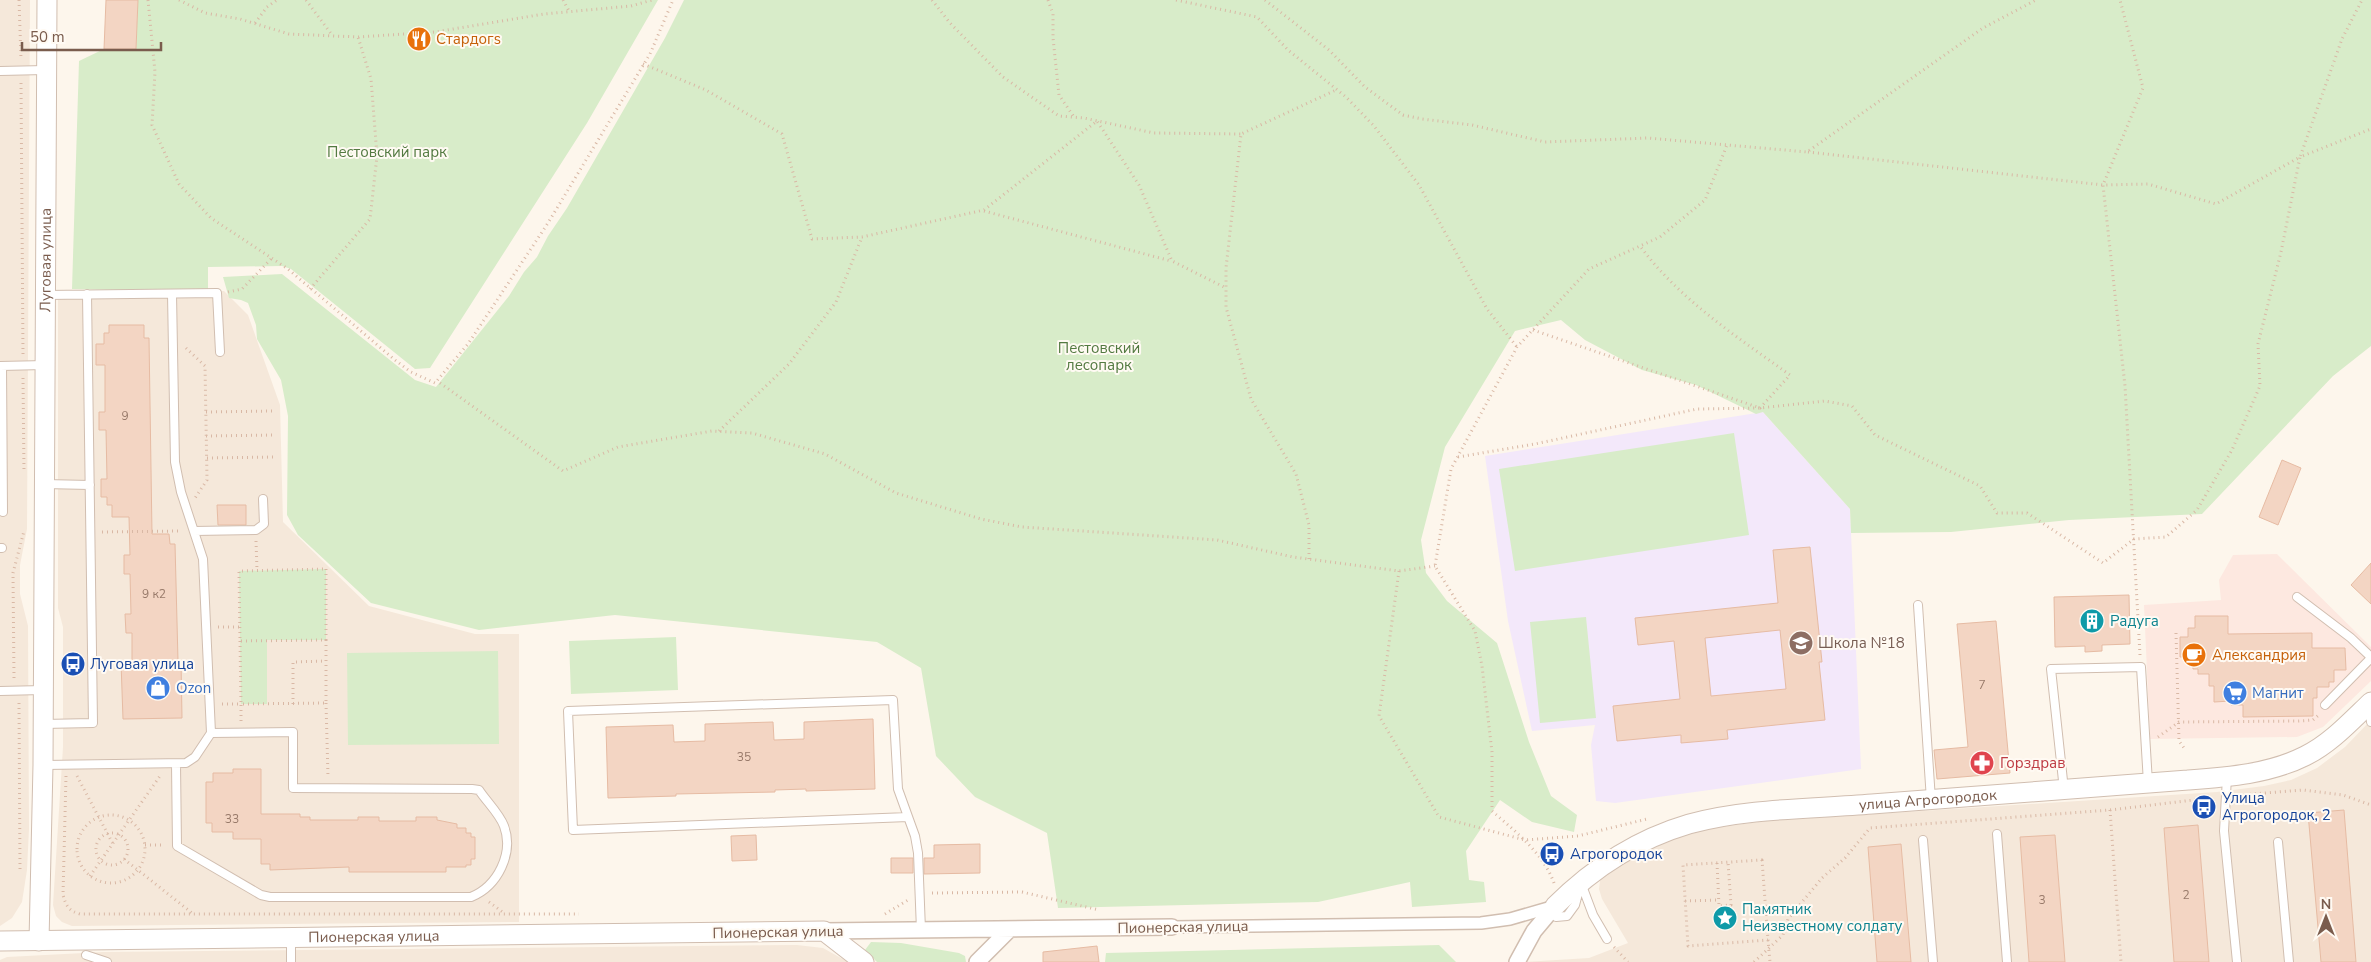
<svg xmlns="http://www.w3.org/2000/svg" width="2371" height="962" font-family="'Nunito Sans',sans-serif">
  <rect width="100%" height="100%" fill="#fdf6ec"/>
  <path fill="#f5e8da" d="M0 0H30L27 529 20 565V594L28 626 29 829 27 870 22 902 12 918 0 926Z
    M224 291 248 315 280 405 283 522 369 606 475 634H519V922L72 926 62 922 56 916 53 905 63 747V627L58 608V292Z
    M2371 720V962H1523L1589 958 1628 943 1602 899 1599 889 1600 881 1604 875 1639 854 1667 839 1691 831 1766 821 2217 792 2264 786 2291 780 2317 768 2345 747Z
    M797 945 823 948 848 962H0V960L7 957 103 952Z"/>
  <path fill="#fde8e0" d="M2277 554 2371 647V681L2323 727 2297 737 2150 739 2144 605 2221 600 2219 580 2233 555Z"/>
  <path fill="#f3e8fa" d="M1763 412 1850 509 1861 769 1615 803 1596 801 1591 745 1595 725 1532 731 1508 621 1485 456Z"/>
  <path fill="#d8ecc9" d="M138 0H658L587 123 430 368 415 369 291 269 282 266 208 267V292L72 289 79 61 104 49H136Z
    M684 0H2371V346L2333 376 2202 514 2069 520 1951 532 1851 533 1850 509 1763 412 1756 414 1696 385 1642 370 1585 340 1561 320 1515 331 1445 447 1421 540 1426 573 1447 601 1497 643 1529 742 1551 796 1577 815 1574 832 1532 822 1500 800 1466 851 1469 880 1484 882 1486 902 1412 907 1410 882 1318 902 1058 908 1047 833 975 797 936 756 921 668 877 642 615 615 479 630 371 603 298 535 287 515 288 416 281 380 257 339 256 325 248 303 241 300 229 298 223 277 282 274 415 380 436 387 509 296 524 272 537 257 548 236 567 208 665 38Z
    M1734 433 1749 535 1515 571 1499 469Z
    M326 569V640H267V704H241L239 571Z
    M1586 617 1596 718 1540 723 1530 622Z
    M676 637 678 690 571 694 569 641Z
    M498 651 499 744 348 745 347 653Z
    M871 942 901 943 959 953 965 956 966 962H877L865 950Z
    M1439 945 1456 962H1105L1106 953Z"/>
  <path fill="#f3d5c3" stroke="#e6bba3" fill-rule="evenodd" d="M106 0H138L136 49H104Z
    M109 325H144V338H149L152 534H169L170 544H175L178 661H181L182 718 123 719 121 662H132V633H126L125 614H131L130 574H124V555H130L129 517H112V505H107V497H101V479H107L106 430H99V412H105V365H96V344H104V333H109Z
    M2282 460 2301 468 2278 525 2259 517Z
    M217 505H246V525H218Z
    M1810 547 1822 662H1819L1825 720 1727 730 1728 739 1681 743V735L1617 741 1613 706 1680 699 1674 641 1638 645 1635 618 1778 603 1773 550ZM1780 630 1786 689 1711 696 1705 638Z
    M2371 563V604L2351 585Z
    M2129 595 2130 644 2102 645V651L2085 652V646L2055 647 2054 597Z
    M2195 616H2228V634L2312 633V648H2345L2346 670H2334V682H2329V687H2317V698H2313V716L2243 717V705H2231V701L2214 702V686H2209V674H2198V669H2193L2192 657H2180V637H2188V628H2195Z
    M1996 621 2010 773 1937 779 1934 750 1968 747 1957 624Z
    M873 719 875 789 806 791V789L775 790V792L676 794V796L608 798 606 727 673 725 674 742 705 741V724L773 722 774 740 804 739V722Z
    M233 769H261V814H300V817H310V820H358V817H379V821H416V817H437V820L457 824V828H466V833H471V837H475V859H471V865H466V867H446V872H349V867L270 870V864H261V839H233V832H212V823H206V782H213V773H233Z
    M2344 810 2356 962H2321L2308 813Z
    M2198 825 2209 962H2174L2164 828Z
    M756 835 757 860 732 861 731 836Z
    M2055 835 2065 962H2029L2020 837Z
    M980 844V873L924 874V858H934V845Z
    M1901 844 1911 962H1877L1868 847Z
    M891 858H913V873H891Z
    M1097 946 1099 962H1043V952Z"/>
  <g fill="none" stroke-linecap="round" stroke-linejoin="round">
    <defs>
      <path id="service" d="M0 71 45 70
        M46 295 217 293 220 352
        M0 366 45 365
        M2 366 3 512
        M44 484 90 485
        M194 531 256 530 264 524 263 499
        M0 548H2
        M2297 597 2351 638 2371 657
        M1918 605 1931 800
        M0 691 43 690
        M2325 705 2371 658
        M2369 706 2371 722
        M43 724 93 723 87 294
        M176 764 177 846 261 895 270 897H471C498 886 514 853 504 826 499 813 486 801 479 790L472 789 293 788V732L211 733
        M44 765 186 763 195 757 211 733 203 559 181 492 175 462 172 294
        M2227 777 2224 831 2237 962
        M2064 790 2051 669 2141 667 2148 783
        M908 817 573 830 568 711 893 700 898 789 915 836 918 853 921 930
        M1997 834 2007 962
        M1923 840 1933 962
        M2278 842 2289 962
        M1581 883 1593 915 1607 939
        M1554 908V915L1556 917 1567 916 1575 905 1579 890
        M291 938V962
        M86 955 107 962"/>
      <path id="pedestrian" d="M1172 927 1481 923 1510 919 1555 906"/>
      <path id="minor" d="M824 931 1172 927
        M977 962 1010 929
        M1517 962 1534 931 1555 906"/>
      <g id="tertiary">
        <path id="s1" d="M1555 906C1592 869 1638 839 1689 824 1747 808 1812 809 1872 804 1978 796 2083 788 2188 780 2228 777 2269 774 2305 756 2330 744 2351 721 2371 702"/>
        <path id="s2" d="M0 941 824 931 864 962"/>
        <path id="s3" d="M39 941 43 765 47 0"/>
      </g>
    </defs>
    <use href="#service" stroke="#d1beb0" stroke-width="10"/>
    <use href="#pedestrian" stroke="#d1beb0" stroke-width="14"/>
    <use href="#minor" stroke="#d1beb0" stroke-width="18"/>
    <use href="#tertiary" stroke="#d1beb0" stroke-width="21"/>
    <path stroke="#d9b8a5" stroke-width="3" stroke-dasharray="1 4" stroke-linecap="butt" d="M19 0 21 59
      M148 0 155 72 152 125 179 184 211 218 288 269 395 360 411 372 435 383 468 344 548 223 650 54 673 0
      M179 0 205 13 240 19 289 34 358 37 435 32 544 14 631 6 652 0
      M306 0 332 35
      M563 0 569 11
      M932 0 950 23 1003 77 1059 116 1084 118 1154 133 1241 134
      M1048 0 1053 14V38L1059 95 1074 117
      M1176 0 1257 17 1288 50 1346 97 1374 126 1419 185 1487 309 1517 347
      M1265 0 1329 50 1365 87 1403 115 1422 119 1472 125 1545 142 1648 138 1807 152 1983 28 2036 0
      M255 23 267 7 277 0
      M643 64 706 90 782 134 812 239 862 237 984 210 1097 121 1139 185 1172 261 1226 288
      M21 83 23 354
      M1808 152 2103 185 2143 88 2120 0
      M984 211 1171 261
      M310 289 370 219 377 156 371 79 358 37
      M228 292 242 289 272 258
      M1533 330 1760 408 1790 375C1737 337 1679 299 1640 246
      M186 348 205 366 207 480 195 498
      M23 378 24 472
      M440 383 563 471 618 447 712 431 752 433 825 454 896 493 981 519 1022 527 1217 540 1293 557 1399 571 1435 566
      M206 412 274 411
      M719 431 789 364 836 302 862 237
      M206 436 275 435
      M1458 457 1535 444 1697 409 1760 408 1825 401 1852 406 1875 435 1980 486 1997 513H2027L2103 563 2134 539 2166 537 2197 510 2232 450 2260 386 2258 344 2281 252 2300 157 2371 129
      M207 458 276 457
      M102 532 180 531
      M256 541 257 570
      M1309 559V525L1296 474 1251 399 1226 307V268L1241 134 1336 90
      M326 569V640L240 641 239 571Z
      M1399 571 1379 716 1439 817 1525 840 1578 836 1647 819
      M218 627H240
      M2176 633 2179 741 2184 748
      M240 641 241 704 326 703V640
      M2140 655 2125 386 2103 185 2148 184 2216 204 2300 157 2342 39 2362 0
      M14 678 13 573 24 531
      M19 703 20 869
      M326 703 328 777
      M222 704H241V722
      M293 704V662L326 661
      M2158 737 2179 722 2299 721 2313 720 2320 714
      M66 776 63 895C66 906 69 911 80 914H579
      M77 776 113 844
      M2240 795 2303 790 2343 795 2371 805
      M2110 810 2121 962
      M77 849a34 34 0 1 1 68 0a34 34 0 1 1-68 0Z
      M96 849a16 16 0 1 1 32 0a16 16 0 1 1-32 0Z
      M145 845H165
      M124 859 192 913
      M1762 860 1768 940 1688 946 1683 865Z
      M1717 863 1719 906 1731 905 1728 862
      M90 876 160 776
      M1554 883C1543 853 1516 832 1492 811V752L1482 666 1475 631 1435 566 1451 469 1517 347 1589 269 1660 237 1705 200 1727 145
      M932 893 1022 892 1099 910
      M1685 901 1719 900
      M489 902 504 913
      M885 914 908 900
      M1768 940 1770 962
      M1614 947 1628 962
      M1754 962 1783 935 1788 919 1822 878 1845 858 1870 828 2110 810 2202 799"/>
    <use href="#service" stroke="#fff" stroke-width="8"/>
    <use href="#pedestrian" stroke="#fff" stroke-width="11"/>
    <use href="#minor" stroke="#fff" stroke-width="15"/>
    <use href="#tertiary" stroke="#fff" stroke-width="19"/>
  </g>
  <defs>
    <symbol id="restaurant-disc" viewBox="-11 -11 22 22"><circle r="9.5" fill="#e8710a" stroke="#fffaf3"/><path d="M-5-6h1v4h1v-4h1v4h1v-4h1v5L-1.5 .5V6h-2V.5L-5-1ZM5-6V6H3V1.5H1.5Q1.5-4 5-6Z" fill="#fff"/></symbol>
    <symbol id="building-disc" viewBox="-11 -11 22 22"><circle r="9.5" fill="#0f9aa8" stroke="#fffaf3"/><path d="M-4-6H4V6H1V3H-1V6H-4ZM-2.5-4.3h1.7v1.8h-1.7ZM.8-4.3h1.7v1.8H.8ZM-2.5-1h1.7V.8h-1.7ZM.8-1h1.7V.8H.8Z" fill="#fff"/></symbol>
    <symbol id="school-disc" viewBox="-11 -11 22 22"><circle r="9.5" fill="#8d6e63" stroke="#fffaf3"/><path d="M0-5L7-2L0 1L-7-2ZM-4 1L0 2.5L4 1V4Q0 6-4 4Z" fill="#fff"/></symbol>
    <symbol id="cafe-disc" viewBox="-11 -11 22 22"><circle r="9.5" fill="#e8710a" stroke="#fffaf3"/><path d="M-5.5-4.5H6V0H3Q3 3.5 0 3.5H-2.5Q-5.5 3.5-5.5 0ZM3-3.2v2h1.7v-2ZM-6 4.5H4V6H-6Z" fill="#fff"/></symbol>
    <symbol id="bus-disc" viewBox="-11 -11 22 22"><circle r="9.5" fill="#1a4fb4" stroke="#fffaf3"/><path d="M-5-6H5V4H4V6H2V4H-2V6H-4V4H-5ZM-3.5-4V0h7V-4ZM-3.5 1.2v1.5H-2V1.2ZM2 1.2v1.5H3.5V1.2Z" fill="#fff"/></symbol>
    <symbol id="shop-disc" viewBox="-11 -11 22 22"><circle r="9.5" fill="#3f7fe0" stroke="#fffaf3"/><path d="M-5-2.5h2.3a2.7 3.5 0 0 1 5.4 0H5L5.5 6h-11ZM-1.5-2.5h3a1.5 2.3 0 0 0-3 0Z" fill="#fff"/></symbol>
    <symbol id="supermarket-disc" viewBox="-11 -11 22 22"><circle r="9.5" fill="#3f7fe0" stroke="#fffaf3"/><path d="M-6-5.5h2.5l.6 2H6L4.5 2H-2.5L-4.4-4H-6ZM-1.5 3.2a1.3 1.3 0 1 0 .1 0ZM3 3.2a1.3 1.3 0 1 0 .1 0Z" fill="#fff"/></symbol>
    <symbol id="pharmacy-disc" viewBox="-11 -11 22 22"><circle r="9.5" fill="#e0444e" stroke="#fffaf3"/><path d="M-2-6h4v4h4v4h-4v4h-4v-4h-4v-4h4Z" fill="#fff"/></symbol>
    <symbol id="sight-disc" viewBox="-11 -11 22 22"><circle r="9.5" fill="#0f9aa8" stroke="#fffaf3"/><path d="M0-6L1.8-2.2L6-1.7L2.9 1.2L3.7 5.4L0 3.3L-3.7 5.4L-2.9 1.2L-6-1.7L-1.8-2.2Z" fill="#fff"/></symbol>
  </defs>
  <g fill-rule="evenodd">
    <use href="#restaurant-disc" x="405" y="25" width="28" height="28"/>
    <use href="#building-disc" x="2078" y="607" width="28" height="28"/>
    <use href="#school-disc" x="1787" y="629" width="28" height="28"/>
    <use href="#cafe-disc" x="2180" y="641" width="28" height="28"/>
    <use href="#bus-disc" x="59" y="650" width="28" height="28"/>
    <use href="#shop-disc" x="144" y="674" width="28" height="28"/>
    <use href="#supermarket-disc" x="2221" y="679" width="28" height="28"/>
    <use href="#pharmacy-disc" x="1968" y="749" width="28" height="28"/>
    <use href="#bus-disc" x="2190" y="793" width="28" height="28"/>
    <use href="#bus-disc" x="1538" y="840" width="28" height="28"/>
    <use href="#sight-disc" x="1711" y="904" width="28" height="28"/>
  </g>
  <g text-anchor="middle" stroke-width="4" stroke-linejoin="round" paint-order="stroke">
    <g font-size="12" fill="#987a6a">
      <text x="125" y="420">9</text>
      <text x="154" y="598">9 к2</text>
      <text x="1982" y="689">7</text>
      <text x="744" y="761">35</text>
      <text x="232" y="823">33</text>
      <text x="2186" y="899">2</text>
      <text x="2042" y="904">3</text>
    </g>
    <g font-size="15" fill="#c56008" stroke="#fffaf3" text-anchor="start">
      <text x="436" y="44">Стардогs</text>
      <text x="2212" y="660">Александрия</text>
    </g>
    <g font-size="15" fill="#537a41" stroke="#fffaf3">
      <text x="387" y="157">Пестовский парк</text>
      <text x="1099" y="353">Пестовский<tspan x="1099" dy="17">лесопарк</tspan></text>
    </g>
    <g font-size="15" fill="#7a5c4d" stroke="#fffaf3">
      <text dy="5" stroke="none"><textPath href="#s3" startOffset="681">Луговая улица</textPath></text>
      <text dy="5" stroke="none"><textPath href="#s1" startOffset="399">улица Агрогородок</textPath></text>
      <text transform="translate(1183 927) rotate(-1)" y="5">Пионерская улица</text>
      <text transform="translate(778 932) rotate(-1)" y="5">Пионерская улица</text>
      <text dy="5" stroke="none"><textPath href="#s2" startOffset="374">Пионерская улица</textPath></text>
    </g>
    <g font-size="15" fill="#0d838f" stroke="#fffaf3" text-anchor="start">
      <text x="2110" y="626">Радуга</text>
      <text x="1742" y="914">Памятник<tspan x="1742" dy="17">Неизвестному солдату</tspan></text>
    </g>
    <g font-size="15" fill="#785e54" stroke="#fffaf3" text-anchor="start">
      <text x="1818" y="648">Школа №18</text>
    </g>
    <g font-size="15" fill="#164399" stroke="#fffaf3" text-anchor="start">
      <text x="90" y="669">Луговая улица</text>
      <text x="2222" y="803">Улица<tspan x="2222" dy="17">Агрогородок, 2</tspan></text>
      <text x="1570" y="859">Агрогородок</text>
    </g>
    <g font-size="15" fill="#366cbe" stroke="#fffaf3" text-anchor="start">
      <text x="176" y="693">Ozon</text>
      <text x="2252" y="698">Магнит</text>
    </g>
    <g font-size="15" fill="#be3a42" stroke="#fffaf3" text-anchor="start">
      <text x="2000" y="768">Горздрав</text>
    </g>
  </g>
  <g transform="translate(2326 917)" stroke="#fffaf3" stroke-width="4" paint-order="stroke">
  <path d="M0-4L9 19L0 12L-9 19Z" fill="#7a5c4d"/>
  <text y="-8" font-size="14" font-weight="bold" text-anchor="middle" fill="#7a5c4d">N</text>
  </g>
  <path d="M22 42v8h139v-8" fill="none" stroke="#7a5c4d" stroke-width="2.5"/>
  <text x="30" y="42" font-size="15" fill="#7a5c4d" stroke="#fffaf3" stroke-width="4" paint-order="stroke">50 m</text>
</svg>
